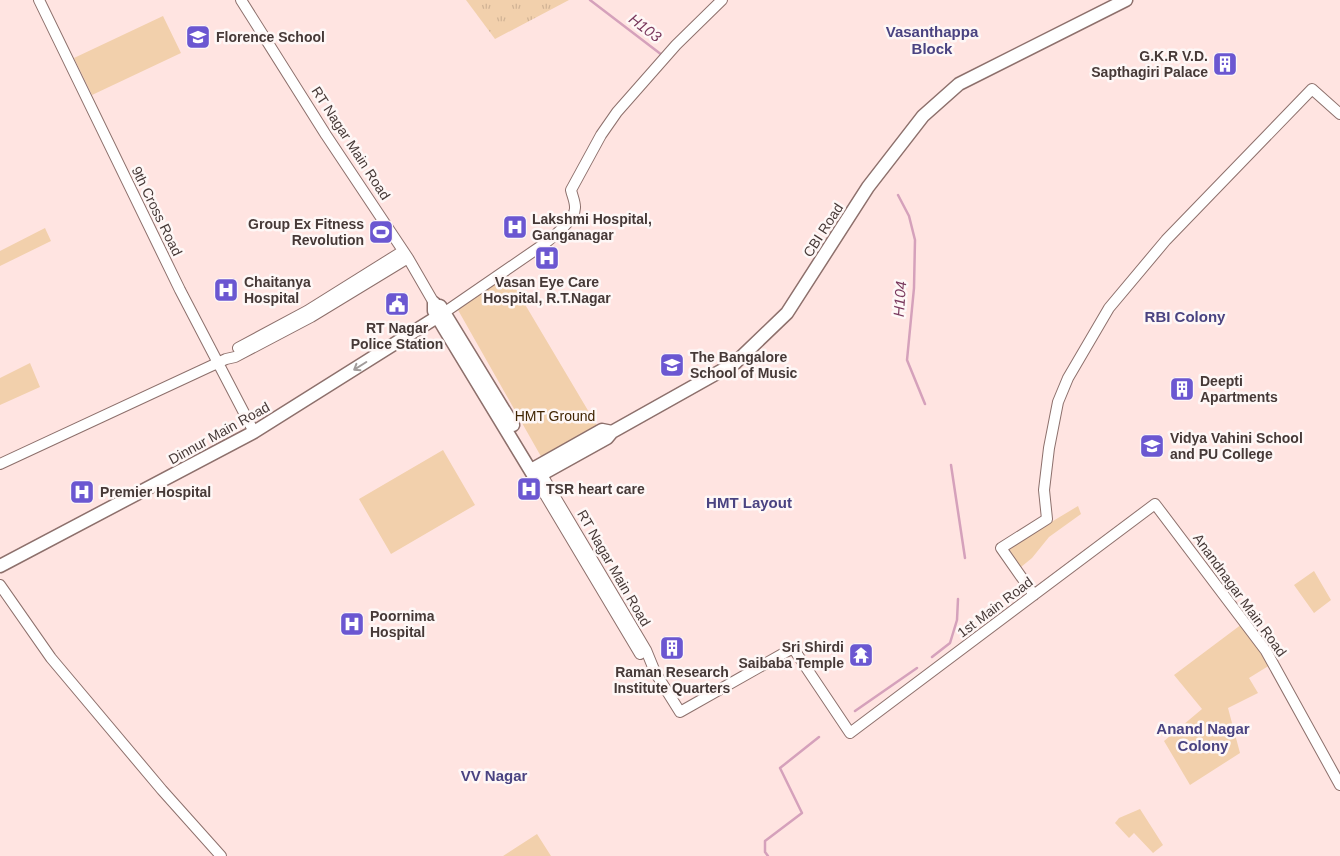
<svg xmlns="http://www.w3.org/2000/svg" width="1340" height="856" font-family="Arial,sans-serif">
  <defs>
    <pattern id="grass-tufts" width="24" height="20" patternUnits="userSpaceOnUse" patternTransform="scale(1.25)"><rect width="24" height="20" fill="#f2d0ac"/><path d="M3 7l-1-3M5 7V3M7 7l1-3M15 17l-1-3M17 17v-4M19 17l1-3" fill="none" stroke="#d1b395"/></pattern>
  </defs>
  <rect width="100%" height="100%" fill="#ffe4e1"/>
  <path fill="url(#grass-tufts)" d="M466 0H569L495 39Z"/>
  <path fill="#f2d0ac" d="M163 16 181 53 92 95 74 58Z
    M45 228 51 241 0 266V251Z
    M507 274 599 429 543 460 458 310Z
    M30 363 40 387 0 405V378Z
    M443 450 475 505 391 554 359 499Z
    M1078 506 1081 514 1049 537 1032 558 1021 567 1008 548Z
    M1314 571 1331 600 1314 613 1294 585Z
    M1242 624 1270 665 1249 678 1258 693 1228 708 1240 753 1190 785 1164 741 1202 709 1174 675Z
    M1140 809 1163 845 1153 853 1134 833 1129 838 1115 823 1119 818Z
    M537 834 551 856H503Z"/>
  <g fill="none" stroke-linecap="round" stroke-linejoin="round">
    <path stroke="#d5a1bb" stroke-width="2.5" d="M590 0 662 55
      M898 195 909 216 915 240 914 288 907 360 925 404
      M951 465 965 558
      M932 657 950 643 957 620 958 599
      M855 711 917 668
      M768 856 765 852V841L802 813 780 768 819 737"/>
    <defs>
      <path id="minor" d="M39 0 180 290 254 432
        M241 0 326 135 408 258 434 303
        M445 312 544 244C553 237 576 219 575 207 575 201 572 195 571 190L601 135 617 112 676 45 722 0
        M238 348 307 311 403 251
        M0 464 226 359 235 357 311 317 408 258
        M542 475 646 650 655 672 680 712 793 648 850 733 1155 504 1266 651 1340 785
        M535 478 640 654
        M0 585 51 658 162 790 221 856
        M1034 595 1001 548 1047 519 1044 490 1049 448 1058 402 1068 378 1109 308 1166 240 1312 89 1340 114"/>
      <path id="major" d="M434 303V311L444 328 535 478 607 438 612 432 735 363 787 313 868 187 923 116 959 84 1126 0
        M440 306 513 425
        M531 470 602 430 612 432
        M0 566 254 432 445 312"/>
    </defs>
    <use href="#minor" stroke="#8d706c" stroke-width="12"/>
    <use href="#major" stroke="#8d706c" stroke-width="15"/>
    <use href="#minor" stroke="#fff" stroke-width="10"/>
    <use href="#major" stroke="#fff" stroke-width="12"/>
  </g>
  <defs><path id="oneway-shaft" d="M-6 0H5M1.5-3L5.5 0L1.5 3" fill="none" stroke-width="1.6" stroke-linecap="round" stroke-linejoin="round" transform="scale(1.25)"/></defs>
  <use stroke="#a29c9b" href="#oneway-shaft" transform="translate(360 366) rotate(148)"/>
  <defs>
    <symbol id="school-square" viewBox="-11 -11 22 22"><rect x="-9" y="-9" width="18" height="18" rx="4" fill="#6b57d1" stroke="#fef7f6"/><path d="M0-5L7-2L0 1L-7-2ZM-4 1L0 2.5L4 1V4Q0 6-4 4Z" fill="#fff"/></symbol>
    <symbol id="building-square" viewBox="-11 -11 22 22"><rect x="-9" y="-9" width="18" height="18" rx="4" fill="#6b57d1" stroke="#fef7f6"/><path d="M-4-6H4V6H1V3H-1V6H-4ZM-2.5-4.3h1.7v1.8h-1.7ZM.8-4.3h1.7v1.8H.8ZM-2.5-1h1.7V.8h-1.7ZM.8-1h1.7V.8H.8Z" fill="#fff"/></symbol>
    <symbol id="hospital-square" viewBox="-11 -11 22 22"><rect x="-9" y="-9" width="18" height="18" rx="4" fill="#6b57d1" stroke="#fef7f6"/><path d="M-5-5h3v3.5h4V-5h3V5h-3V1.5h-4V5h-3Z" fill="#fff"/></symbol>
    <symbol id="stadium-square" viewBox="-11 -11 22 22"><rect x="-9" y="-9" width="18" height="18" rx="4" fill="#6b57d1" stroke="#fef7f6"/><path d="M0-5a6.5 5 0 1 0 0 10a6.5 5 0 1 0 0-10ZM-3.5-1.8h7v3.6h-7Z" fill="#fff"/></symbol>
    <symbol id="civic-square" viewBox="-11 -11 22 22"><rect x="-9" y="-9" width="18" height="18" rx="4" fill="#6b57d1" stroke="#fef7f6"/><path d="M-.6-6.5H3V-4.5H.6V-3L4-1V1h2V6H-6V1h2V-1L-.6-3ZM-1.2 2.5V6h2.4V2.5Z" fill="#fff"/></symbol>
    <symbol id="university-square" viewBox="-11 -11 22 22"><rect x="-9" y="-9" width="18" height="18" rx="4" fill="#6b57d1" stroke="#fef7f6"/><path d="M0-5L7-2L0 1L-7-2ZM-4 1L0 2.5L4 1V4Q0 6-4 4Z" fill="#fff"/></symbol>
    <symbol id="temple-square" viewBox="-11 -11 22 22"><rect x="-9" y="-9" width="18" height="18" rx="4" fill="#6b57d1" stroke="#fef7f6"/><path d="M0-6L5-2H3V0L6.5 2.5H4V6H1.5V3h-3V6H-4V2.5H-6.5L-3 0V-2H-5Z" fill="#fff"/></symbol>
  </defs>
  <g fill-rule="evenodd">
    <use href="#school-square" x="184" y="23" width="28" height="28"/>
    <use href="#building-square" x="1211" y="50" width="28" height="28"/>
    <use href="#hospital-square" x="501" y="213" width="28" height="28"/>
    <use href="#stadium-square" x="367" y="218" width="28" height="28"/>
    <use href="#hospital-square" x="533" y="244" width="28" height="28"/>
    <use href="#hospital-square" x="212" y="276" width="28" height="28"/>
    <use href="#civic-square" x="383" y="290" width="28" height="28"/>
    <use href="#university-square" x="658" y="351" width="28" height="28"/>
    <use href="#building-square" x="1168" y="375" width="28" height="28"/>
    <use href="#university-square" x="1138" y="432" width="28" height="28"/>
    <use href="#hospital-square" x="515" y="475" width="28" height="28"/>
    <use href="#hospital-square" x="68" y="478" width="28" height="28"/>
    <use href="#hospital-square" x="338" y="610" width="28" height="28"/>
    <use href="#building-square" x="658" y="634" width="28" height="28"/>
    <use href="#temple-square" x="847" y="641" width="28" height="28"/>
  </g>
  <g text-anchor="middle" stroke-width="5" stroke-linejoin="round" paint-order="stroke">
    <g font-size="14" font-weight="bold" fill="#463937" stroke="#fef7f6" text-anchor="start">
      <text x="216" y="42">Florence School</text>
      <text x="1208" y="61" text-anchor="end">G.K.R V.D.<tspan x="1208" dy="16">Sapthagiri Palace</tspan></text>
      <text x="532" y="224">Lakshmi Hospital,<tspan x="532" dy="16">Ganganagar</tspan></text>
      <text x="364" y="229" text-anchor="end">Group Ex Fitness<tspan x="364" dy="16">Revolution</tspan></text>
      <text x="244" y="287">Chaitanya<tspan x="244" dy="16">Hospital</tspan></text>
      <text x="547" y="287" text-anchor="middle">Vasan Eye Care<tspan x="547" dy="16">Hospital, R.T.Nagar</tspan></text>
      <text x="397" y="333" text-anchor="middle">RT Nagar<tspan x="397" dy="16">Police Station</tspan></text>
      <text x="690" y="362">The Bangalore<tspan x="690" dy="16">School of Music</tspan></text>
      <text x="1200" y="386">Deepti<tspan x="1200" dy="16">Apartments</tspan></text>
      <text x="1170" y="443">Vidya Vahini School<tspan x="1170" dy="16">and PU College</tspan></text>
      <text x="546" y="494">TSR heart care</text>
      <text x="100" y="497">Premier Hospital</text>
      <text x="370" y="621">Poornima<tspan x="370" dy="16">Hospital</tspan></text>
      <text x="844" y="652" text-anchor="end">Sri Shirdi<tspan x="844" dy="16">Saibaba Temple</tspan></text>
      <text x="672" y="677" text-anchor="middle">Raman Research<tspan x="672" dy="16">Institute Quarters</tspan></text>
    </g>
    <g font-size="14" fill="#463937" stroke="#fef7f6">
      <text transform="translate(351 143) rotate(57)" y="5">RT Nagar Main Road</text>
      <text transform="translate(157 211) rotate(64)" y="5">9th Cross Road</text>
      <text transform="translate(823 230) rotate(-57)" y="5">CBI Road</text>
      <text transform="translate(219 433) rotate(-29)" y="5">Dinnur Main Road</text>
      <text transform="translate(614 568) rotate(60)" y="5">RT Nagar Main Road</text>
      <text transform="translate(1240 595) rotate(54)" y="5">Anandnagar Main Road</text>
      <text transform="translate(995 607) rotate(-37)" y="5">1st Main Road</text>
    </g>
    <g font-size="14" fill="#402503" stroke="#fef7f6">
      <text x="555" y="421">HMT Ground</text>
    </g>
    <g font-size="15" font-style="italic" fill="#79385d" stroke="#fef7f6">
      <text transform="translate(645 28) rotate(37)" y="5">H103</text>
      <text transform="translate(900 299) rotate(-86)" y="5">H104</text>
    </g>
    <g font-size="15" font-weight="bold" fill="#4a4381" stroke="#fef7f6">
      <text x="932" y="37">Vasanthappa<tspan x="932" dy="17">Block</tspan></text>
      <text x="1185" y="322">RBI Colony</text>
      <text x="749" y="508">HMT Layout</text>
      <text x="1203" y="734">Anand Nagar<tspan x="1203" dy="17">Colony</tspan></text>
      <text x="494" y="781">VV Nagar</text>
    </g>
  </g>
</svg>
